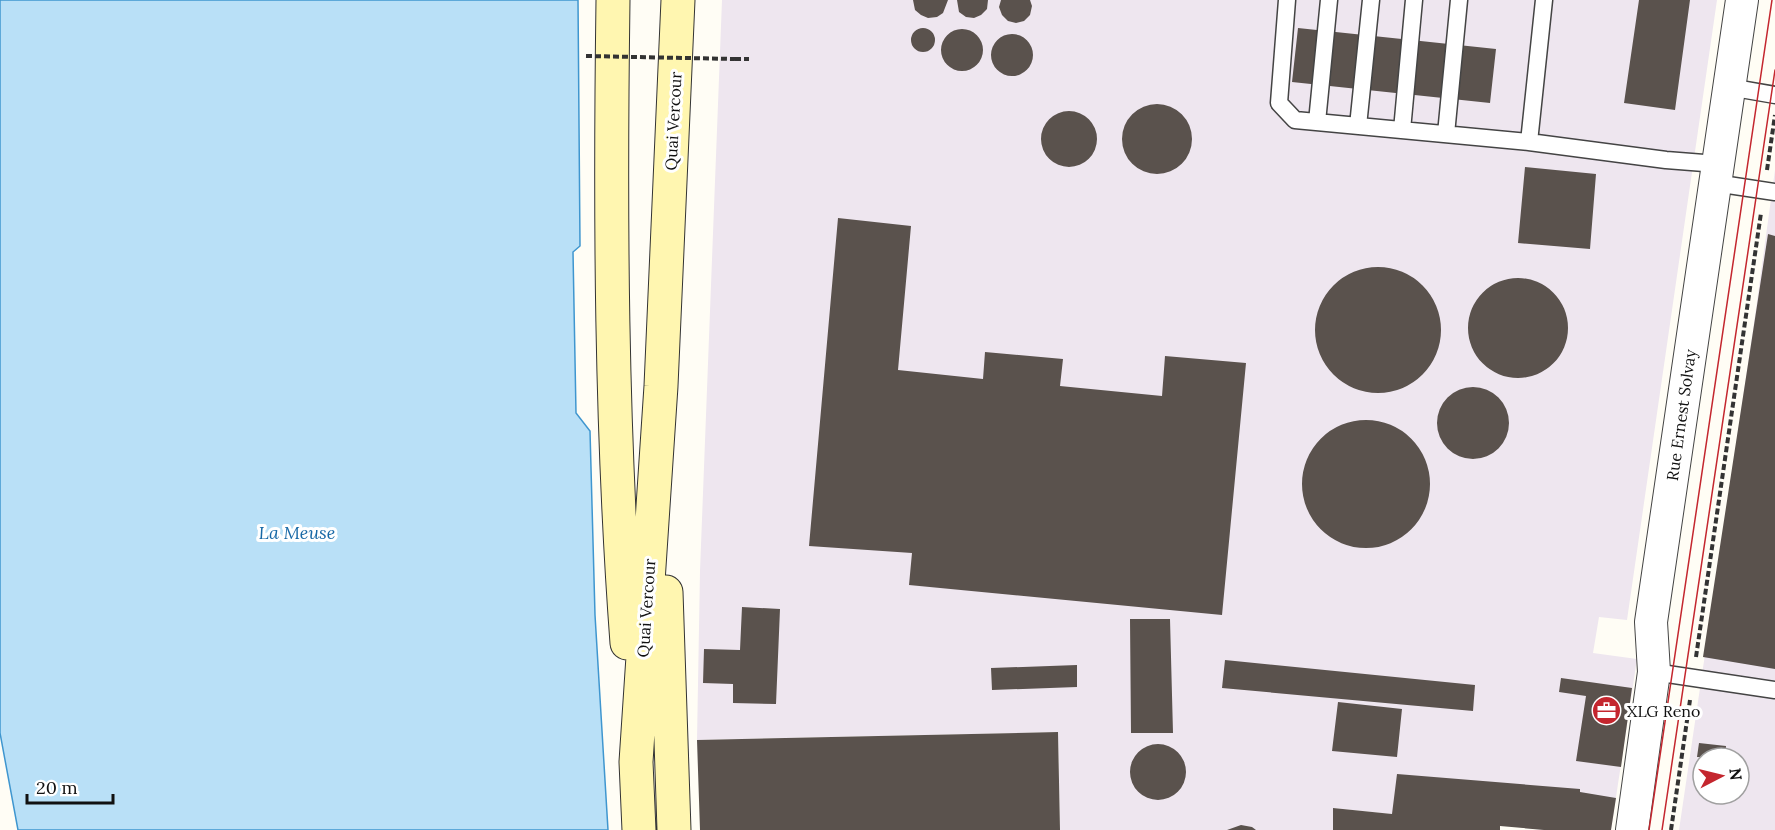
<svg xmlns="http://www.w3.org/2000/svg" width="1775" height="830" font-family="Lora,serif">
  <rect width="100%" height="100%" fill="#fffdf5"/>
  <path fill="#eee6ef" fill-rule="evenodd" d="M722 0H1717L1627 620 1599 617 1593 653 1637 659 1611 830H1544L1333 808V830H1060L1058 732 697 740 700 571Z
    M1775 170V830H1679L1753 330ZM1703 758H1739V794H1703Z"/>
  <path fill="#b9e0f7" stroke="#3f96cf" stroke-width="1.5" d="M0 0H578L580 246 573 252 576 413 590 431 595 615 608 830H18L0 733Z"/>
  <path fill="#5a524d" d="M913 0H948L943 13 937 17 928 18 921 15 915 10Z
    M957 0H988L987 9 981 15 974 18 966 17 959 12Z
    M1001 0H1030L1032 6 1030 15 1024 21 1016 23 1008 21 1002 15 999 7Z
    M1639 0H1690L1675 110 1624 103Z
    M911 40a12 12 0 1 1 24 0a12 12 0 1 1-24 0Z
    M1298 28 1496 49 1490 103 1292 82Z
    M941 50a21 21 0 1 1 42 0a21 21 0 1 1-42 0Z
    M991 55a21 21 0 1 1 42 0a21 21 0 1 1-42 0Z
    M1122 139a35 35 0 1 1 70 0a35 35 0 1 1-70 0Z
    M1041 139a28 28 0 1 1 56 0a28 28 0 1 1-56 0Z
    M1525 167 1596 174 1590 249 1518 243Z
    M838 218 911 226 898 370 983 379 985 352 1063 359 1060 386 1162 396 1165 356 1246 363 1222 615 909 585 912 553 809 546Z
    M1768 234 1775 236V669L1703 657Z
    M1315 330a63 63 0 1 1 126 0a63 63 0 1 1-126 0Z
    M1468 328a50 50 0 1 1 100 0a50 50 0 1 1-100 0Z
    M1437 423a36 36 0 1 1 72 0a36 36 0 1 1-72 0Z
    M1302 484a64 64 0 1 1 128 0a64 64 0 1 1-128 0Z
    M742 607 780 609 776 704 733 703V684L703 683 704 649 740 650Z
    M1130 619H1170L1173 733H1131Z
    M1225 660 1475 685 1473 711 1222 688Z
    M1077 665V687L992 690 991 668Z
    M1561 678 1632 688 1621 767 1576 761 1586 696 1559 692Z
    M1338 702 1402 709 1397 757 1332 751Z
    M1058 732 1060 830H700L697 740Z
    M1699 743 1726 746 1725 758 1697 757Z
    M1130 772a28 28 0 1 1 56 0a28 28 0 1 1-56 0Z
    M1397 774 1580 789V792L1616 798 1611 830H1544L1500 826V830H1333V808L1392 814Z
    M1241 825 1252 827 1256 830H1227Z"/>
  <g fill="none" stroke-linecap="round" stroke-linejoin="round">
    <defs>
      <path id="service" d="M1287 0 1279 103 1295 120 1529 142 1666 160 1717 164
        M1729 87 1775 95
        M1317 122 1329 0
        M1358 126 1371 0
        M1402 130 1414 0
        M1446 134 1459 0
        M1529 142 1544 0
        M1715 183 1775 192
        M1654 672 1775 690"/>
      <path id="minor" d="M1632 830 1654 672 1651 622 1742 0"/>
      <path id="secondary" d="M613 0C610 214 611 429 627 643
        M666 592 674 830
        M639 830 636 762 661 386 678 0"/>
    </defs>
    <use href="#service" stroke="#444" stroke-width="19"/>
    <use href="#minor" stroke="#444" stroke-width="34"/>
    <use href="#secondary" stroke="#333" stroke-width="35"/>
    <path stroke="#333" stroke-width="4" stroke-dasharray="6 3" stroke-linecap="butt" d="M735 59H749
      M1767 170 1775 115
      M1696 657 1761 213
      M1671 830 1690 700"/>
    <use href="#service" stroke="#fff" stroke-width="16"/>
    <use href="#minor" stroke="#fff" stroke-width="32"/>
    <use href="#secondary" stroke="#fff6b0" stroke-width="33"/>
    <path stroke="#c4262e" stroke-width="1.5" d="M1649 830 1772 0
      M1662 830 1775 70"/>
    <path stroke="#333" stroke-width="4" stroke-dasharray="6 3" stroke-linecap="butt" d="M586 56 735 59"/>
  </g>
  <defs>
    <symbol id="office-disc" viewBox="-11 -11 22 22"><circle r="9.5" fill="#c4262e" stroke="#fff"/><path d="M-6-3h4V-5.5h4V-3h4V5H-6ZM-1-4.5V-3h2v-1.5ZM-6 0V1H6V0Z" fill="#fff"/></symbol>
  </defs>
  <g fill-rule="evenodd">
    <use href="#office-disc" x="1590" y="694" width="33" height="33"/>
  </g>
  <g text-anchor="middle" stroke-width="6" stroke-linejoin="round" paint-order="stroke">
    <g font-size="16" fill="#111" stroke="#fff">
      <text transform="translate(673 121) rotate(-87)" y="6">Quai Vercour</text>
      <text transform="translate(1681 415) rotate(-82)" y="6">Rue Ernest Solvay</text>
      <text transform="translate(646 608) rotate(-86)" y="6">Quai Vercour</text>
    </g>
    <g font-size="16" fill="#111" stroke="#fff" text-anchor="start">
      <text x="1627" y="717">XLG Reno</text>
    </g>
    <g font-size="18" font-style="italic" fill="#1768a6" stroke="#fff">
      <text x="297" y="539">La Meuse</text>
    </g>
  </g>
  <g transform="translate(1721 776) rotate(83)"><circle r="28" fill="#ffffff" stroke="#a0a0a0" stroke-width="1.5"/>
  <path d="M0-4.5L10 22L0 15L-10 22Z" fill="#c4262e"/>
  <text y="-9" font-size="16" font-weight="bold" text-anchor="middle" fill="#111111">N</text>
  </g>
  <path d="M27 794v9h86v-9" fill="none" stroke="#111111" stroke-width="3"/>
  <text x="36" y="794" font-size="18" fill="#111111" stroke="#ffffff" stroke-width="4.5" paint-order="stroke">20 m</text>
</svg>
